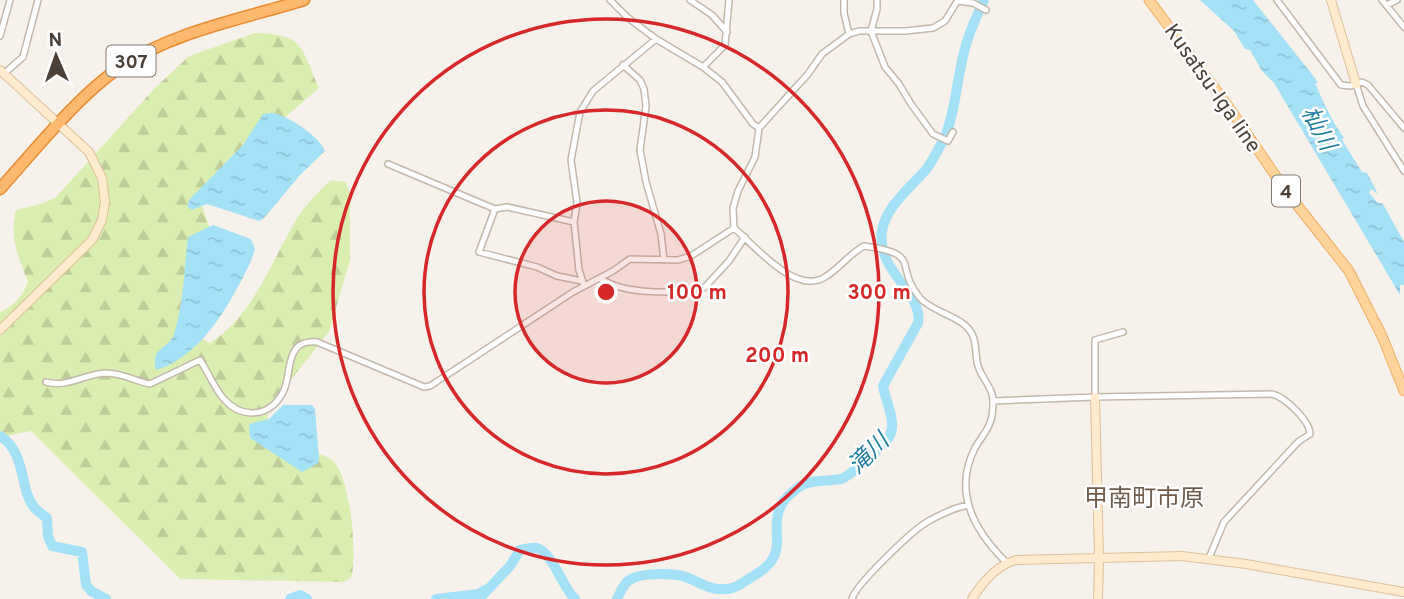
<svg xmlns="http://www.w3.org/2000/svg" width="1404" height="599" font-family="Overpass,'Noto Sans JP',sans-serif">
  <defs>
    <pattern id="forest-firs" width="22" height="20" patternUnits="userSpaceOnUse" patternTransform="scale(1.75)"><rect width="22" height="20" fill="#dbeeb1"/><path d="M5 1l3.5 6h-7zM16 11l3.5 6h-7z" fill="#becd99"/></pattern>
    <pattern id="water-ripples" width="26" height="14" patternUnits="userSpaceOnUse" patternTransform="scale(1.75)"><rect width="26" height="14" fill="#a4e1f7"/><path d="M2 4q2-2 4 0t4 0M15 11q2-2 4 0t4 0" fill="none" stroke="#8fc2d4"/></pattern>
  </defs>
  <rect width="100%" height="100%" fill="#f7f1eb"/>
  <path fill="url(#forest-firs)" d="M255 33C304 34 301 47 319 88L200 191V200L211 232 200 337 210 343C253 316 271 262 296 220 305 205 318 192 331 180L346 182 350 194V260L329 332 269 407 267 422C279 430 290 440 303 448 312 453 325 454 333 461 350 475 358 557 351 578L343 582 180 579 31 431 0 437V312C15 306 22 296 28 282 18 256 9 237 16 210L44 203 56 197 155 88 189 56Z"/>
  <path fill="url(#water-ripples)" d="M1200 0H1253L1315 78 1318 83H1315C1323 102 1332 121 1344 138L1342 140 1362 172 1367 173 1378 194 1371 189 1369 193 1377 202 1383 204 1404 242V285H1400V295L1274 83 1262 71 1250 50 1245 49 1234 31Z
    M272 113C288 115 320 137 325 151L300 175 264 218 259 221 207 204 192 210 187 206 190 199 243 145 263 114Z
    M213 225 251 239 255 249 251 261C231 302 203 356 156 370 150 346 169 350 174 334 184 303 184 269 188 237Z
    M283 405H312L315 409 319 459 318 463 302 472 250 438 249 424 269 419Z"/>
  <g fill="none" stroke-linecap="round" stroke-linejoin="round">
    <path stroke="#a4e1f7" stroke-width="10" d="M0 436C27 453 19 489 34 507 37 511 43 515 47 518L48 536 52 546 82 552 86 585 91 591 106 599
      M290 599 300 595 307 599
      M436 599 479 594 485 590
      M479 599 510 566 520 550C525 549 532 547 537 548 552 552 563 588 575 599
      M617 599C620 593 623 585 628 581 639 572 674 573 686 577 701 583 714 593 732 588 740 586 748 579 755 575 800 549 755 521 795 490 809 478 825 482 841 479 849 477 884 445 889 437 898 423 885 401 883 386L918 323C924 294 876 271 882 231 886 205 913 186 928 167 934 158 939 148 944 139 954 116 956 89 961 66 965 42 974 22 984 0"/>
    <defs>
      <path id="street" d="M610 0 627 17 656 39 703 67 722 82 753 124 759 128
        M690 0 712 15 727 32
        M844 0V13L849 34
        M877 0V9L871 31 885 67 899 84 911 104 933 134 948 141 953 132
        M958 0 945 21 933 28 905 31H859L849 34 822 54 808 74 759 128 755 157 738 191 733 208 734 228C754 245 796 296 825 277 839 269 849 254 864 246 924 254 893 266 920 298 933 313 963 316 972 334 977 343 975 356 978 366 981 376 989 384 992 394 994 401 993 409 992 416 990 429 981 437 975 448 952 493 975 532 1007 563
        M1277 0 1341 85 1350 86 1362 82 1368 85 1404 128
        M1382 0 1404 27
        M958 1 973 3 986 10
        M1387 5 1397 0
        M0 36 10 0
        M623 65 640 80 644 89 646 106 640 150 646 182 661 234 664 260
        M703 67 725 45 729 0
        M8 70 23 57 38 0
        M1356 84 1363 106 1404 171
        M388 164 495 209 507 207 574 222
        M495 209 479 252 537 267 557 276 582 281
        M600 278C623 295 677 294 704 288L729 261 745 237
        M584 285 579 270 574 222 577 203 571 160 580 112 593 91 656 39
        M46 382C68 388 84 374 106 373 122 373 135 381 150 384L200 360C208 372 214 387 223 398 241 419 268 418 282 394 290 381 287 364 294 352 298 343 308 341 317 342L424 387 430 386 573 292 613 271 630 259 678 260 691 256 734 228
        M1095 397 1272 394C1285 397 1310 421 1310 434L1298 442 1224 522 1209 558
        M993 401 1095 397V340L1123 332
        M852 599C855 585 913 530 927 522 939 515 954 508 968 505"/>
      <path id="secondary" d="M1331 0 1356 84
        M0 70 89 152 102 178 105 202 102 220 92 240 0 330
        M1095 397 1099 558 1098 599
        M972 599C982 583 997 565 1016 560L1182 556 1246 564 1404 592"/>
      <path id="primary" d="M1149 0 1228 106 1286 191 1349 271 1382 336 1404 391"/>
      <path id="highway" d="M0 189C35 150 77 97 119 68 173 31 243 19 304 0"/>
    </defs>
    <use href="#street" stroke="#c3b8ac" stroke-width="8"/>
    <use href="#secondary" stroke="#ddc199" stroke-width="10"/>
    <use href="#primary" stroke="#efaf61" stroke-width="11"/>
    <use href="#highway" stroke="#eb8b30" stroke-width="13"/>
    <use href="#street" stroke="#fff" stroke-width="5"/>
    <use href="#secondary" stroke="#ffebcd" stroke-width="8"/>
    <use href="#primary" stroke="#ffd49c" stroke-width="9"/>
    <use href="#highway" stroke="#ffb96e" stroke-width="10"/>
  </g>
  <circle cx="606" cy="292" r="91" fill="#d62828" fill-opacity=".12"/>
  <g fill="none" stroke="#d62828" stroke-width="3.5">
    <circle cx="606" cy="292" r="91"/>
    <circle cx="606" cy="292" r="182"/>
    <circle cx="606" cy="292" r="273"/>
  </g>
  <g text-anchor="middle" stroke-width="5" stroke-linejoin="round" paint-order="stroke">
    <g fill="#fff" stroke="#827a74" stroke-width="2">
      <rect x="106.5" y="45.5" width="49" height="31" rx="5"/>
      <rect x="1272" y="175.5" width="28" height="31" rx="5"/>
    </g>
    <g font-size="19" font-weight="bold" fill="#4c4138">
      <text x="131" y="68">307</text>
      <text x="1286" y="198">4</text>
    </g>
    <g font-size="21" fill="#4c4138" stroke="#fff">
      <text transform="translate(1213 88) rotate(55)" y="7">Kusatsu-Iga line</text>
    </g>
    <g font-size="23" font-style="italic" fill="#217da0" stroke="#fff">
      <text transform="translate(1319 128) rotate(62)" y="8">杣川</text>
      <text transform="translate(868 453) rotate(-45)" y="8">滝川</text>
    </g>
    <g font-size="24" fill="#705d4e" stroke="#fff">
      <text x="1144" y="506">甲南町市原</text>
    </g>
  </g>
  <circle cx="606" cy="292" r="10" fill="#d62828" stroke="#fff" stroke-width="3.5"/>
  <g font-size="21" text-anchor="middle" font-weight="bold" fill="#d62828" stroke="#fff" stroke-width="5" stroke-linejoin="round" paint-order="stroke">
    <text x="697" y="299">100 m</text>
    <text x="879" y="299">300 m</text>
    <text x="777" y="362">200 m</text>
  </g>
  <g transform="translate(56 56) rotate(358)" stroke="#ffffff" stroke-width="5" paint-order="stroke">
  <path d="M0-5L12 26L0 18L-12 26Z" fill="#4c4138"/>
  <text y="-10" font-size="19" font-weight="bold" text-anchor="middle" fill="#4c4138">N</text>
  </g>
</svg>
